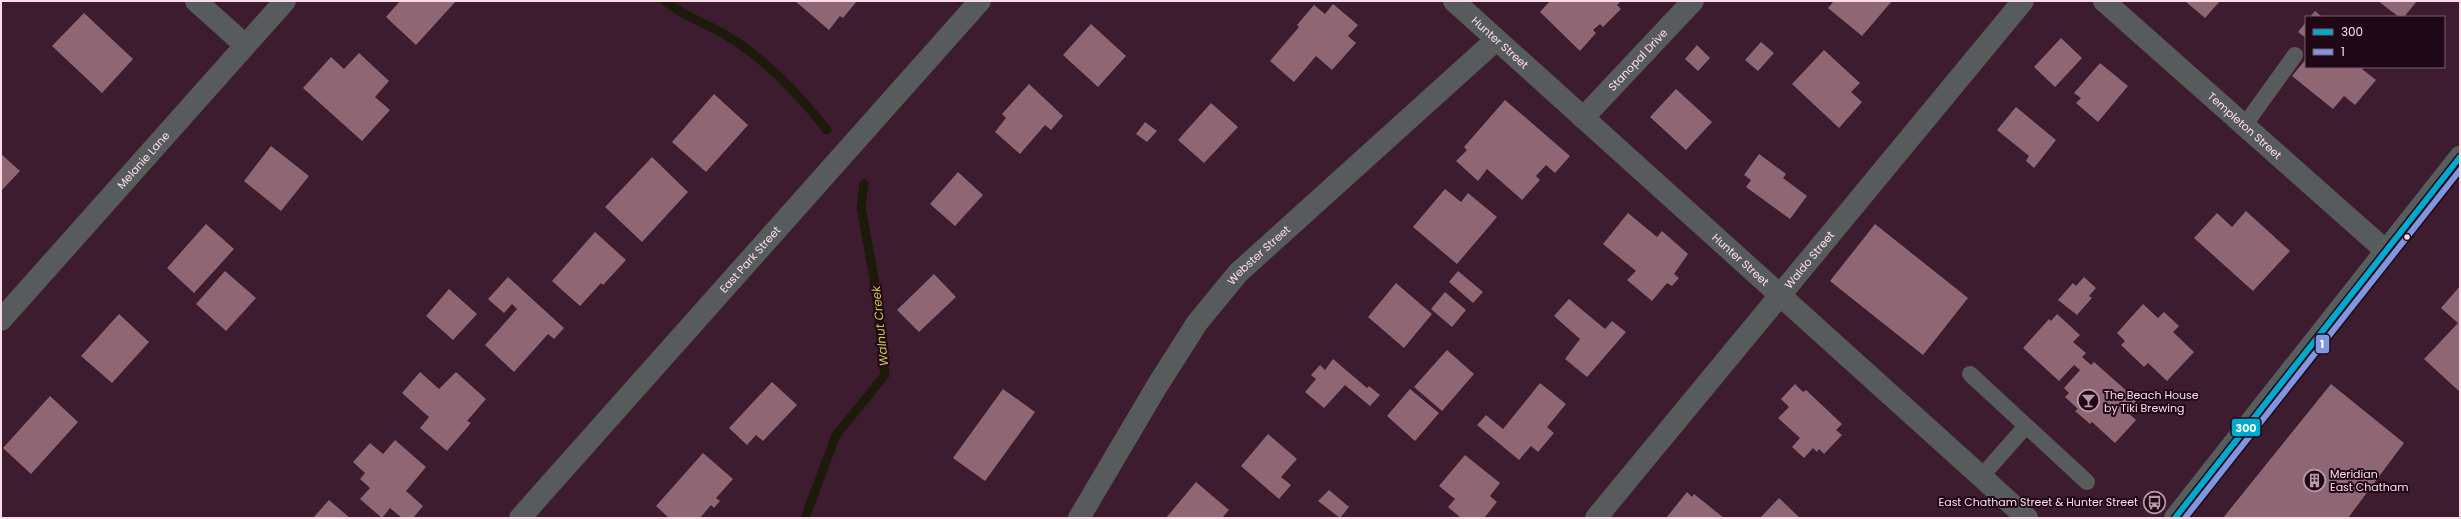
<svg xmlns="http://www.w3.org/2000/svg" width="2461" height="519" font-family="Poppins,sans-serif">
  <rect width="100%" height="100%" fill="#3d1c2f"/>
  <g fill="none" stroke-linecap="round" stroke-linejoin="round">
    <path stroke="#1d1a0c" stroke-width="9" d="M665 1C681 15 705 23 724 34 765 58 798 93 827 130
      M805 518 836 435 885 375 874 278 861 207 864 184"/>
  </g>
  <path fill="#8f6774" d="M400 1H456L416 45 386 17Z
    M795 1H857L843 18 840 16 829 30Z
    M1550 1H1621L1617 5 1621 9 1603 27 1600 24 1593 30 1596 33 1580 51 1540 12Z
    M1834 1H1892L1862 36 1828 8Z
    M2185 1H2220L2205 18Z
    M2378 1H2417L2404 17H2399Z
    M1333 4 1358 25 1348 36 1356 43 1332 70 1316 56 1294 82 1270 61 1299 27 1297 25 1314 5 1325 14Z
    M2315 11 2322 17H2310Z
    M84 13 133 59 102 93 52 46Z
    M2306 22V38L2298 32Z
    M1091 24 1126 56 1098 87 1063 55Z
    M2061 38 2082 58 2055 87 2034 67Z
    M1761 42 1774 53 1758 71 1745 60Z
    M1697 45 1710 58 1698 71 1685 59Z
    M1824 50 1860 83 1851 92 1862 102 1839 128 1792 84Z
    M359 53 389 81 375 97 390 110 362 141 303 88 331 57 344 69Z
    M2306 59V67H2363L2362 69 2376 80 2355 105 2344 96 2333 109 2292 76Z
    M2100 63 2128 86 2098 122 2076 103 2081 98 2074 93Z
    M1029 84 1063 116 1051 130 1045 125 1020 154 995 132 1006 118 1002 114Z
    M1676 89 1712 122 1686 150 1650 117Z
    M714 94 748 125 706 172 672 142Z
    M1505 100 1570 156 1555 173 1546 165 1536 176 1540 180 1522 200 1487 169 1478 181 1456 161 1467 150 1464 147Z
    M1211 103 1238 127 1204 163 1178 140Z
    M2016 107 2056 140 2034 168 2026 161 2029 156 1997 130Z
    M1145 122 1157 131 1147 142 1136 134Z
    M271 146 309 176 281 211 244 181Z
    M1 154 20 171 1 191Z
    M1759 154 1786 174 1783 178 1807 196 1790 219 1746 187 1751 180 1744 175Z
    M652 157 688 192 642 242 605 207Z
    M958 172 983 195 955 226 930 204Z
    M1445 189 1461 202 1468 193 1497 217 1457 264 1413 227Z
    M2246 211 2290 251 2253 291 2194 238 2217 213 2232 227Z
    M1628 213 1657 237 1662 231 1688 254 1674 274 1679 278 1672 286 1667 283 1652 301 1627 280 1636 271 1603 244Z
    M206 224 234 249 194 293 167 268Z
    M1875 224 1968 298 1923 355 1830 281Z
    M595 232 626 260 603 285 601 283 580 306 552 281Z
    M225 271 256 298 226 331 196 304Z
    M1458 271 1483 292 1473 303 1449 282Z
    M934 274 956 297 919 332 897 310Z
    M508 277 564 328 554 339 548 334 514 372 485 345 517 309 512 304 504 313 488 299Z
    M2084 277 2096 288 2089 296 2092 298 2077 315 2058 300 2073 283 2076 286Z
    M1396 283 1432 314 1404 348 1368 317Z
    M2460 286V392L2424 359 2458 323 2441 308Z
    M449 289 477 314 453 340 426 316Z
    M1445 292 1466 310 1452 327 1431 309Z
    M1569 299 1605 329 1612 321 1626 332 1587 377 1565 359 1580 339 1554 316Z
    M2143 304 2158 318 2164 312 2179 326 2173 332 2194 352 2167 381 2148 363 2144 367 2121 345 2125 341 2117 333Z
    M119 314 149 342 112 383 81 356Z
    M2057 314 2080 335 2073 342 2086 353 2082 357 2091 365 2094 362 2137 400 2127 412 2136 420 2115 443 2092 422 2090 424 2075 411 2078 409 2065 397 2069 393 2064 388 2080 370 2074 365 2059 381 2023 348 2049 319 2051 321Z
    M1447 350 1474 374 1442 411 1414 387Z
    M1333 359 1367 388 1369 386 1380 395 1370 406 1345 385 1324 408 1305 392 1316 379 1311 375 1320 365 1325 370Z
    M420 372 439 389 456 372 486 399 467 421 471 423 447 451 420 428 429 417 402 393Z
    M772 382 797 405 763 441 756 435 747 445 729 428Z
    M1540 383 1566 404 1547 427 1554 433 1538 452 1531 446 1519 460 1477 425 1486 415 1503 429Z
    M1795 384 1803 392 1806 390 1842 424 1836 430 1842 435 1824 454 1819 449 1817 452 1813 448 1804 458 1792 447 1800 438 1778 418 1789 407 1781 399Z
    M2331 384 2404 443 2348 518H2223Z
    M1003 389 1035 412 985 481 953 458Z
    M1410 389 1439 413 1415 441 1387 416Z
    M50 396 78 422 31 474 3 448Z
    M1268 434 1297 459 1281 477 1291 485 1279 499 1241 466Z
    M395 440 426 467 406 491 423 506 413 518H402L390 508 382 518 360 499 370 488 360 479 365 473 353 462 370 443 383 454Z
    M703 453 733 479 716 498 720 501 714 508 711 505 700 518H669L656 506Z
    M1465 455 1500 483 1490 496 1497 502 1484 518H1461L1448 507 1455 499 1439 486Z
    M1196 482 1229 510 1222 518H1166Z
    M1329 490 1349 507 1340 518 1318 501Z
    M1687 492 1692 497 1694 494 1724 518H1666Z
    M1779 498 1800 518H1760Z
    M329 500 350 518H313Z"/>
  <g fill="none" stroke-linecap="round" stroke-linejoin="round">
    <path stroke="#585b5b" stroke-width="16" d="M2244 126 2295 55
      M1970 374 2087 482
      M1981 477 2026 426"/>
    <g stroke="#585b5b" stroke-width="22">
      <path d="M196 1 245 45"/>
      <path id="s1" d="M1454 1 2027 518"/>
      <path id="s2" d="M2104 1 2386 251"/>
      <path id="s3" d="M1583 118 1693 1"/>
      <path id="s4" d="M1 320 285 1"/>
      <path id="s5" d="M520 518 980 1"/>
      <path id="s6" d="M1079 518 1157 386 1197 323 1238 273 1496 40"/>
      <path id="s7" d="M1596 518 2023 1"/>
    </g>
    <path stroke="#565e5d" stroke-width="22" d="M2175 518 2460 157"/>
    <defs>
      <path id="bus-1" d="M2175 518 2460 157"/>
      <path id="bus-2" d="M2185 518 2460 170"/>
    </defs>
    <use href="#bus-1" stroke="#210816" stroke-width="9"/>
    <use href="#bus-2" stroke="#210816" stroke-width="9"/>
    <use href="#bus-1" stroke="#00a9ce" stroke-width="6"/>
    <use href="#bus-2" stroke="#8196e1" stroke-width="6"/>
  </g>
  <defs>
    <symbol id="bar-ring" viewBox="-11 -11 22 22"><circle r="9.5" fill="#210816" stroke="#b899a8" stroke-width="1.5"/><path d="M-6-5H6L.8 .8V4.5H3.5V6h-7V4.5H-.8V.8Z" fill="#b899a8"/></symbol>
    <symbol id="building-ring" viewBox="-11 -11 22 22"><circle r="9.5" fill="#210816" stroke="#b899a8" stroke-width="1.5"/><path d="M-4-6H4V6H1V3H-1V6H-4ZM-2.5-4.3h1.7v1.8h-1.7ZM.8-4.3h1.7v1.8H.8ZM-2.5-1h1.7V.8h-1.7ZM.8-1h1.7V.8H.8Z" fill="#b899a8"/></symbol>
    <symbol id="bus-ring" viewBox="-11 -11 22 22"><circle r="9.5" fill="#210816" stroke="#b899a8" stroke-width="1.5"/><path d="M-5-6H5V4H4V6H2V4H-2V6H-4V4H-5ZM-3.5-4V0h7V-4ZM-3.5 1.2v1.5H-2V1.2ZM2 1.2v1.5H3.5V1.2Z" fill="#b899a8"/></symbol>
  </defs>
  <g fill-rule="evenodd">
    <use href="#bar-ring" x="2076" y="388" width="25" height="25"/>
    <use href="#building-ring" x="2302" y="468" width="25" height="25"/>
    <use href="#bus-ring" x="2142" y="490" width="25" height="25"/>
  </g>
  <circle fill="#fadce9" stroke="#210816" stroke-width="1.5" cx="2407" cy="237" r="3.5"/>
  <g text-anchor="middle" stroke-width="4" stroke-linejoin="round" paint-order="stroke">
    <g font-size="11" fill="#fadce9" stroke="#210816">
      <text dy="4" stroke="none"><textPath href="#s1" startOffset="62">Hunter Street</textPath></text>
      <text dy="4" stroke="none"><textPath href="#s3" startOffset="80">Stanopal Drive</textPath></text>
      <text dy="4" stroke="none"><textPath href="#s2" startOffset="188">Templeton Street</textPath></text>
      <text dy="4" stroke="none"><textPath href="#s4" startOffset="214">Melanie Lane</textPath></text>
      <text dy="4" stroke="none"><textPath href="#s6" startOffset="320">Webster Street</textPath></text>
      <text dy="4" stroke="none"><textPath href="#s5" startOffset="346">East Park Street</textPath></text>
      <text dy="4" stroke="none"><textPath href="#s7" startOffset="335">Waldo Street</textPath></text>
      <text dy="4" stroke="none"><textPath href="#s1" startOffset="386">Hunter Street</textPath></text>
    </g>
    <g font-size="11" fill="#fadce9" stroke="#210816" text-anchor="start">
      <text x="2104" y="399">The Beach House<tspan x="2104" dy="13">by Tiki Brewing</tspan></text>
      <text x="2330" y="478">Meridian<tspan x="2330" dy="13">East Chatham</tspan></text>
      <text x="2138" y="506" text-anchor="end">East Chatham Street &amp; Hunter Street</text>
    </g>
    <g font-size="12" font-style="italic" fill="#cbcb42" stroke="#210816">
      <text transform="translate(880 326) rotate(-96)" y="4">Walnut Creek</text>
    </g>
  </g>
  <g stroke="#210816" stroke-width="1.5">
    <rect x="2315" y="334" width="15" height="20" rx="4" fill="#8196e1"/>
    <rect x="2231" y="418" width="30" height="19" rx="4" fill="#00a9ce"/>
  </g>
  <g font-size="11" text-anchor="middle" font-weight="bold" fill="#fff">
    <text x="2322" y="348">1</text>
    <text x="2246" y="432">300</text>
  </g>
  <rect width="2461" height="519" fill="none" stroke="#fadce9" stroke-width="4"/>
  <rect x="2305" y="16" width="140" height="52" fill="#210816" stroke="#785d6a"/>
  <rect x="2313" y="29" width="20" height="6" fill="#00a9ce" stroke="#785d6a"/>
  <text x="2341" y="36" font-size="12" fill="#fadce9">300</text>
  <rect x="2313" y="49" width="20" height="6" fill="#8196e1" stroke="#785d6a"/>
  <text x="2341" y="56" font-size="12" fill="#fadce9">1</text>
</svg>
